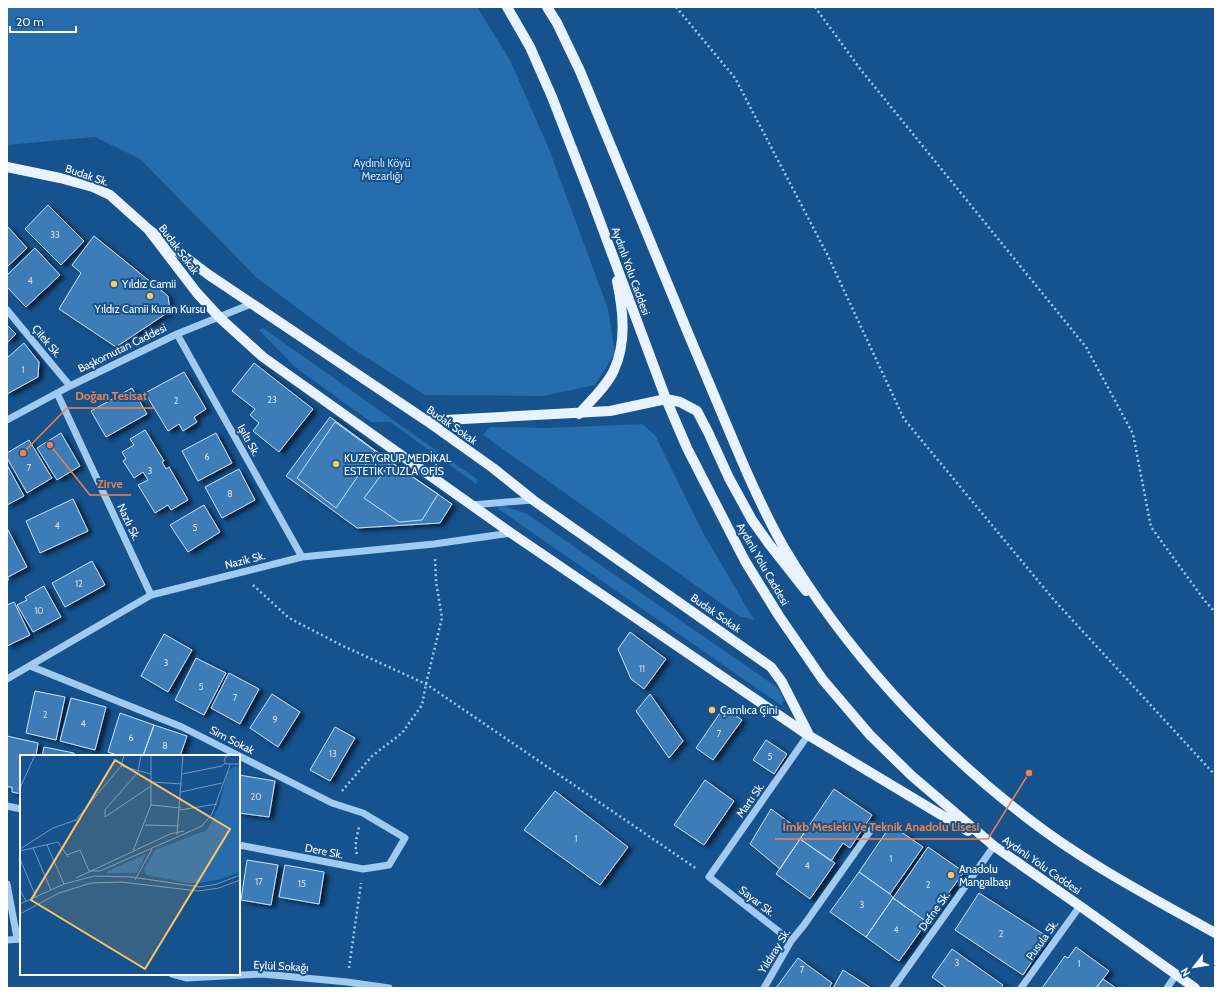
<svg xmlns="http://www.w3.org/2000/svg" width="1222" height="995" font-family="Cabin,sans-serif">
  <defs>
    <filter id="shadow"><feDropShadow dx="4.5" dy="2.5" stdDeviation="2" flood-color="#0009"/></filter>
  </defs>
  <rect width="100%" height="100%" fill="#15528e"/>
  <path fill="#276cac" d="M7 7H477L510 60 549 149 608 309 615 353 595 385 543 396 425 395 347 345 257 278 140 159 95 137 7 145Z
    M263 328 478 480 476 484 390 422H371L295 367 259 330Z
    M642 424 655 435 702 531 754 620 739 616 483 435 490 427 548 428Z
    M499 504 527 514 778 688 784 700 781 705 497 508Z"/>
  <path fill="#3d7cb7" stroke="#c6e2fb" filter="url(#shadow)" d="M48 205 84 241 61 265 25 229Z
    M7 226 27 248 7 267Z
    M94 236 168 296 170 311 116 347 59 309 81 273 72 265Z
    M35 248 60 275 26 307 7 287V275Z
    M7 325 16 334 7 343Z
    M24 343 39 362 38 377 7 394V358Z
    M254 363 313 409 279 452 253 431 259 423 250 415 255 409 232 391Z
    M184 372 206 409 194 417 197 422 183 431 179 424 168 431 145 393Z
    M132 388 147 414 106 437 91 411Z
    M330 417 391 462 452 504 440 523 357 528 286 476Z
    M335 422 375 451 336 508 297 478Z
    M145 430 164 461 162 462 166 469 169 467 188 500 171 510 168 505 155 513 138 485 148 480 143 472 134 478 123 461 126 459 122 452 134 445 130 439Z
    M61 433 80 466 57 480 37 448Z
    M216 433 232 463 198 481 182 451Z
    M29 440 52 478 27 493 7 458V453Z
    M391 462 438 494 422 520 399 522 364 498Z
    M7 465 24 496 7 505Z
    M239 469 255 500 222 518 205 487Z
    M73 499 88 531 40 553 26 521Z
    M204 505 220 532 188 552 170 525Z
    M7 528 27 567 8 577V581L7 582Z
    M92 561 105 585 65 607 52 583Z
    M44 586 61 617 33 632 17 605 27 600 25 597Z
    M14 602 30 635 7 646V605Z
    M630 632 666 659 644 689 631 679 618 649Z
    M164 634 192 650 168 692 141 676Z
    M196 658 226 673 204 715 175 700Z
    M229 673 259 689 240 724 211 708Z
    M35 691 65 697 56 740 26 733Z
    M272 694 300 712 278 747 250 728Z
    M650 694 683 741 669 758 636 711Z
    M71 698 106 707 95 750 60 741Z
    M724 707 742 720 713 760 696 748Z
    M120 713 154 725 143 756H120L108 752Z
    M154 725 187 736 180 756H143Z
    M335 727 355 738 330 781 310 770Z
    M7 736 38 743 36 756H21V794L12 792V787H7Z
    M766 740 787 754 774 774 753 760Z
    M44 747 74 753V756H42Z
    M239 775 275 781 269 817 239 813Z
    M705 780 734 801 704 845 674 825Z
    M834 789 872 815 850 848 843 843 831 861 800 839Z
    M555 791 628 847 600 885 524 830Z
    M771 809 804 833 780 869 750 844Z
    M891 825 923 847 890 894 859 872Z
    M800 839 835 863 810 899 776 874Z
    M928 847 964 872 927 922 893 898Z
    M247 860 278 865 271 905 241 900Z
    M285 865 324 872 319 904 279 897Z
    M859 872 890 894 893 898 866 937 830 912Z
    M979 893 1048 937 1023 975 955 930Z
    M893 898 927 922 899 961 866 937Z
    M1076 947 1109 971 1096 988H1042L1065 956 1068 958Z
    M952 949 1003 985 1001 988H947L932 977Z
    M798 958 832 983 829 988H776Z
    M843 970 871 988H833Z
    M1103 979 1116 988H1096Z"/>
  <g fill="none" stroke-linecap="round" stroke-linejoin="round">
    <path stroke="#a0caf0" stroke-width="2.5" stroke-dasharray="2 3" stroke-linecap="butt" d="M676 7 735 78 827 254 904 419 1054 600 1215 775
      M815 7 861 70 1086 347 1133 434 1151 527 1205 601 1215 612
      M253 585 289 618 341 645 426 684 697 869
      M342 791 372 756 402 733 422 705 426 684 442 618 436 581 435 559
      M357 854C354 845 357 836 359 827
      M349 968 361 883"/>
    <path stroke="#a0caf0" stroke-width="7" d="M7 310 70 386
      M177 334 302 557
      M57 393 151 595
      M7 420 70 386 177 334 251 304
      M471 505 533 500
      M30 666 182 727 332 803 363 813 405 838 389 865 363 869 239 845
      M7 679 151 595 302 557 434 544 511 533
      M7 806 21 809
      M7 884 17 938
      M7 940 21 939
      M791 941 709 877 808 735
      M172 974 187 978 262 974 347 982 389 988
      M764 988 791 941 804 925 873 827
      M893 988 994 846
      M1021 988 1080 906
      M1167 988 1176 975"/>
    <path stroke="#e9f3ff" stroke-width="10" d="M507 7 530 47 552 97 592 200 666 399 687 448 745 561 779 616 823 680 870 735 912 776 994 846 1080 906 1195 988
      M547 7 557 23 580 71C616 159 652 246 688 333 703 369 718 405 733 440 748 476 764 512 783 546 845 650 930 743 1026 817 1085 863 1151 897 1215 933
      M7 167 60 178 93 187 110 195 148 229 209 275 427 421 493 468 533 500 771 667 782 682 808 733
      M148 229 197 293 220 318 263 357 511 533 808 735 968 831
      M579 414C591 400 607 386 614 370 627 342 623 310 617 281
      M427 421 610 411 666 399 680 402 697 411 708 432 729 478 752 520 769 544 806 591"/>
  </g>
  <g fill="#ffc55f" stroke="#15528e" stroke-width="1.5">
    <circle cx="114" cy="284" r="4"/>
    <circle cx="150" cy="296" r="4"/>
    <circle cx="336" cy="464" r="4"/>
    <circle cx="712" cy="710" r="4"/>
    <circle cx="951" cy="875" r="4"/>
  </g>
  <g text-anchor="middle" stroke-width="4" stroke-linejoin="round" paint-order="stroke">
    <g font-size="9" fill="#cedeed">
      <text x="55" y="238">33</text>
      <text x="30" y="284">4</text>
      <text x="23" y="373">1</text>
      <text x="272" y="403">23</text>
      <text x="176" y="404">2</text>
      <text x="207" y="460">6</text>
      <text x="29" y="471">7</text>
      <text x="150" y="474">3</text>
      <text x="230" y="497">8</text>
      <text x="57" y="529">4</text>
      <text x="195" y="531">5</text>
      <text x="79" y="587">12</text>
      <text x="39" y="614">10</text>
      <text x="166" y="666">3</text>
      <text x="642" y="672">11</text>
      <text x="201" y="690">5</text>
      <text x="235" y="701">7</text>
      <text x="45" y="718">2</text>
      <text x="275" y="723">9</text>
      <text x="83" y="727">4</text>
      <text x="719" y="737">7</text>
      <text x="131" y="741">6</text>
      <text x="165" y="749">8</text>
      <text x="333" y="757">13</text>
      <text x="770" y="760">5</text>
      <text x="256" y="800">20</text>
      <text x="576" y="842">1</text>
      <text x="891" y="862">1</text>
      <text x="807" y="869">4</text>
      <text x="259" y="885">17</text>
      <text x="302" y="887">15</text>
      <text x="928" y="888">2</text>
      <text x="862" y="908">3</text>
      <text x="896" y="933">4</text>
      <text x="1001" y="937">2</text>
      <text x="957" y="966">3</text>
      <text x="1079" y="967">1</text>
      <text x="802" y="973">7</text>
    </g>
    <g font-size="11" fill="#c6e2fb" stroke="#15528e">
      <text x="382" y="167">Aydınlı Köyü<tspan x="382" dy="13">Mezarlığı</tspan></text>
    </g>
    <g font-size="11" fill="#fff" stroke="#15528e">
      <text transform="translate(87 175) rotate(19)" y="4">Budak Sk.</text>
      <text transform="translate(179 249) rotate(53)" y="4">Budak Sokak</text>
      <text transform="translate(631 271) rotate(70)" y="4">Aydınlı Yolu Caddesi</text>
      <text transform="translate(47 341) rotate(50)" y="4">Çilek Sk.</text>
      <text transform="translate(122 348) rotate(-26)" y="4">Başkomutan Caddesi</text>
      <text transform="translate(452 425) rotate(35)" y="4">Budak Sokak</text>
      <text transform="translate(249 440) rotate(61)" y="4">Işıltı Sk.</text>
      <text transform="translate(129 522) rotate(65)" y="4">Nazlı Sk.</text>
      <text transform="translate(245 560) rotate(-14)" y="4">Nazik Sk.</text>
      <text transform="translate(763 564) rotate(60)" y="4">Aydınlı Yolu Caddesi</text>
      <text transform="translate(716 613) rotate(35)" y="4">Budak Sokak</text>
      <text transform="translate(232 740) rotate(27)" y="4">Sim Sokak</text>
      <text transform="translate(750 800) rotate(-55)" y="4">Martı Sk.</text>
      <text transform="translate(324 851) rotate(11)" y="4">Dere Sk.</text>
      <text transform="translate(1042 865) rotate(35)" y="4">Aydınlı Yolu Caddesi</text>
      <text transform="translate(757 901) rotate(38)" y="4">Sayar Sk.</text>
      <text transform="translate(934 911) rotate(-55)" y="4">Defne Sk.</text>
      <text transform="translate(1042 940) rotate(-54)" y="4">Pusula Sk.</text>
      <text transform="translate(774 951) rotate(-58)" y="4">Yıldıray Sk.</text>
      <text transform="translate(281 966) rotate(3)" y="4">Eylül Sokağı</text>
    </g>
    <g font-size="11" fill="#fff" stroke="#15528e" text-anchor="start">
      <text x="122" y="288">Yıldız Camii</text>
      <text x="150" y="313" text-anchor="middle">Yıldız Camii Kuran Kursu</text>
      <text x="344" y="462">KUZEYGRUP MEDİKAL<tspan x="344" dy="13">ESTETİK TUZLA OFİS</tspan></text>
      <text x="720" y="714">Çamlıca Çini</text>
      <text x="959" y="873">Anadolu<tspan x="959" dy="13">Mangalbaşı</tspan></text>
    </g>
  </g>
  <g transform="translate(20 755)">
    <rect width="220" height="220" fill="#15528e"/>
    <path d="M220 11V117L197 125 180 128H168L127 120 124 115 135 95 187 75 199 51 207 18 213 12ZM126 99 117 118H86L88 116Z" fill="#276cac"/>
    <path fill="none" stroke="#7397bb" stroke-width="1" d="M121 0 118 17 85 55V62L131 31M207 0 204 5 206 9H220M101 11 131 19M162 19 202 11 205 8M131 27 162 29M0 33 15 0M161 37 202 28M131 50 161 53M160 55 197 49M125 70 159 71M157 80 163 0M27 90 44 129M13 93 31 135M0 94 33 73 56 65 101 11 104 0M0 96 38 87 48 102M113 96 131 50V0M47 100 60 95 69 116M0 104 16 142M69 116H80L182 71 192 59 210 10M56 123 150 79 164 76M115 125 132 94M0 135 6 146M0 149 44 129 74 121 111 122 180 132 197 129 220 120M0 159 39 138 71 128 101 127 178 136 199 133 220 125"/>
    <path fill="#ffc55f" fill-opacity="0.15" stroke="#ffc55f" stroke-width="2" d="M95 5 210 74 125 214 11 145Z"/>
    <rect width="220" height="220" fill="none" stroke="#fff" stroke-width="2"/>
  </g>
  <path fill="none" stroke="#ee8249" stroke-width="1.5" d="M23 453L67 408H155M50 445L90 495H131M1029 773L988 839H775"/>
  <g fill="#ee8249" stroke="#15528e" stroke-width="1.5">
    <circle cx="23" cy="453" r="4"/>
    <circle cx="50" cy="445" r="4"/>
    <circle cx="1029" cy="773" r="4"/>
  </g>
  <g font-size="12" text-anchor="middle" font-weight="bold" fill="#ee8249" stroke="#15528e" stroke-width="4" stroke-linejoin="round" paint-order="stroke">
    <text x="111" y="400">Doğan Tesisat</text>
    <text x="110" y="488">Zirve</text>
    <text x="881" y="831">İmkb Mesleki Ve Teknik Anadolu Lisesi</text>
  </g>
  <rect width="1222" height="995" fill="none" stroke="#ffffff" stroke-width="16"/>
  <g transform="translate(1194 967) rotate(239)" stroke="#15528e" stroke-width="3" paint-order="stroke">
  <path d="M0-3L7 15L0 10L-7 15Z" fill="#ffffff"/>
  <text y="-6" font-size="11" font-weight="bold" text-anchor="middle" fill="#ffffff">N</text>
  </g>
  <path d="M10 26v6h66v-6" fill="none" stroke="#ffffff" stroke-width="2"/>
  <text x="16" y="26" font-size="12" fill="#ffffff" stroke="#15528e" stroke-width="3" paint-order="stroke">20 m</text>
</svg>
